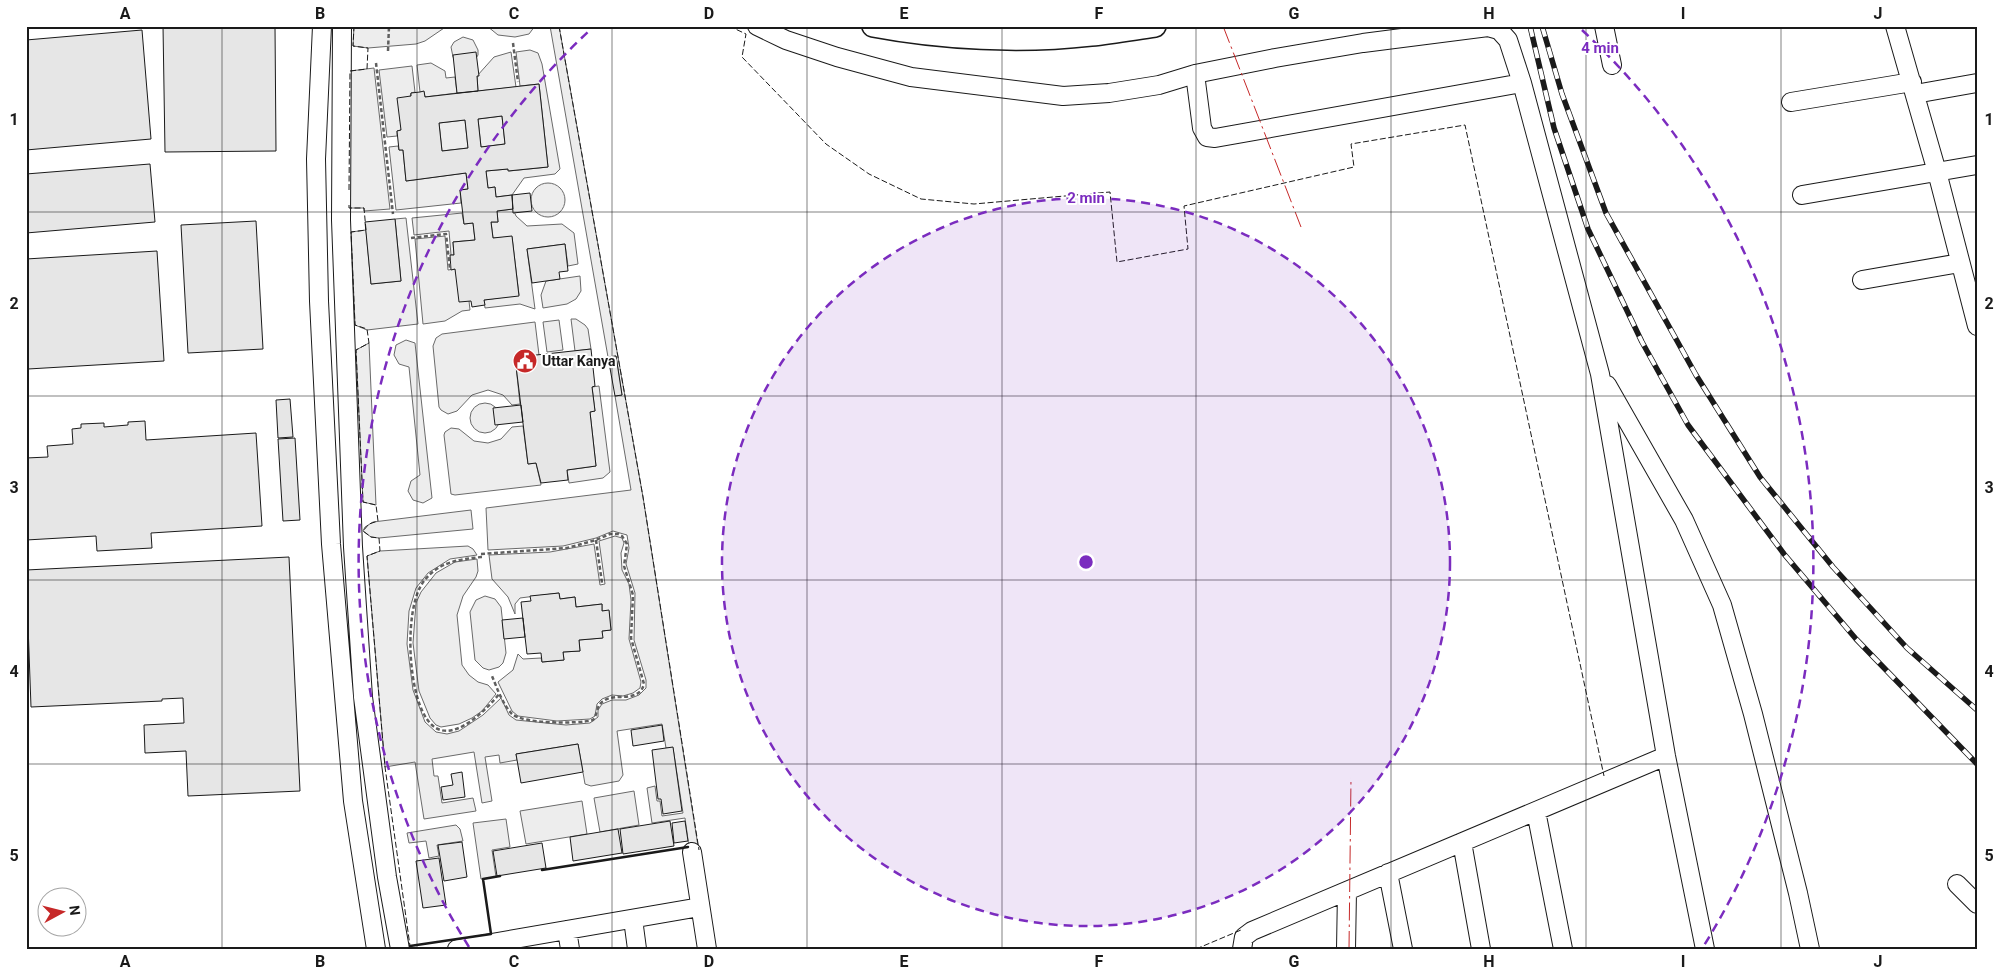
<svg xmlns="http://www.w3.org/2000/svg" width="2003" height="975" font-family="Roboto,sans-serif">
  <rect width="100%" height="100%" fill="#fff"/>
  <path fill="#ededed" stroke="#6a6a6a" d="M354 26H447L425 41 416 44 368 48 353 46Z
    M487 26H535L529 34 515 37 498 35Z
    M550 26H559L643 497 698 846 689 847 685 818 652 823 647 788 655 786 657 801H660L662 816 683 813 673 748H666L662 724 617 731 623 775 619 781 591 786 585 784 578 744 516 754 517 760 500 763 499 755 485 757 492 801 482 803 474 752 432 759 434 776H438L442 803 473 798 476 811 424 819 415 762 385 767 367 556 380 551 468 546 473 549 477 555 450 559 428 573 416 588 409 611 407 644 413 690 425 722 436 732 447 734 459 731 483 715 501 698 509 715 516 720 566 725 590 723 598 717V710L602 704 612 700H626L639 695 646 688V680L634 640 635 593 626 564 629 548 627 535 613 531 596 538 563 546 488 550 486 508 631 490 615 396 622 395 616 356 608 357Z
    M463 37 473 40 478 50V55L475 60 456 62 453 57 451 47 454 42Z
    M530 50 538 53 542 64 560 169 555 174 524 178 512 195 496 197 495 187 488 188 486 171 508 169 509 171 548 167 539 84 520 86 516 52Z
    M511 52 516 87 478 91 477 76 494 57Z
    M431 63 445 71 446 78 455 77 457 93 425 97 424 92H420L417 65Z
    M412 66 415 92 411 93 401 130 397 131V136L387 137 379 70Z
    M374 68 390 209 364 211V208H349L350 71Z
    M502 116 505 144 481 147 478 119Z
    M465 120 468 148 442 151 439 123Z
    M398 146 399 150H403L406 181 466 173 468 189 460 190 461 203 396 210 389 147Z
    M531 200a17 17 0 1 1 34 0a17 17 0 1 1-34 0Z
    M513 209 516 216 527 226 562 224 574 233 578 264 568 266 565 244 527 249 535 309 520 304 485 308 484 300 519 295 512 237 493 238 491 222H498L497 211Z
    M462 213 464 224 473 223 475 240 453 242 454 255H451L449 231 414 235 412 218Z
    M406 218 418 324 367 330 355 325 351 232 366 230 371 284 401 281 395 219Z
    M445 236 448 270 455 269 469 301 470 310 462 311 445 321 423 324 415 239Z
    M580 276 581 291 576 299 567 304 543 308 541 295 546 281Z
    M571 319H576L585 325 588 329 591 349 575 351Z
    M559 320 563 350 547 352 543 322Z
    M535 322 539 355 528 365 516 366 520 404 512 405 503 395 488 390 472 395 457 411 448 414 441 410 439 407 433 346 436 338 442 334Z
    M406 340 415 343 432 498 423 503 413 500 408 491 411 481 420 475 409 367 399 364 394 355 396 345Z
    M369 343 376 505 363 502 356 350Z
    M599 386 610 472 603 478 569 483 567 470 596 466 590 412 595 411 592 387Z
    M470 418a15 15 0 1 1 30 0a15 15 0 1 1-30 0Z
    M523 426 528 464 536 463 541 485 455 495 451 494 444 435 445 432 451 428 459 429 474 441 488 443 501 439 512 427Z
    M471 510 473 529 379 538 371 537 363 531 365 527 373 522Z
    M615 536 622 538 624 543 621 553 622 570 629 584 631 600 629 639 641 682 640 688 633 693 623 696 612 695 602 699 597 704 595 716 590 719 557 721 518 716 512 711 498 682 513 670 518 654 523 659 541 658 542 662 564 660 563 652 580 651 579 640 602 638V631L611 630 609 611H602V604L576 607 575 597 560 599 559 593 520 598 515 604V614L508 597 492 579 489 555 550 552 594 544 600 585 605 584 599 541Z
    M477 559 478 571 476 577 463 596 457 615 462 665 469 675 478 682 488 685 496 694 482 711 472 718 459 724 441 727 436 725 430 718 419 691 413 643 416 603 421 592 436 573 455 562Z
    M485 596 495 599 501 607 506 653 503 663 499 667 489 670 483 668 475 660 470 612 476 600Z
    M634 791 639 825 600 832 594 798Z
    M582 801 587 834 526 844 520 811Z
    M506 819 510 847 492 850 496 877 481 879 473 823Z
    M456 825 460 829 463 841 437 845 439 856 429 858 426 841 409 843 407 833Z"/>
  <path fill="#e6e6e6" stroke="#1a1a1a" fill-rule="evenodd" d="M163 26H275L276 151 165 152Z
    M142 30 151 139 26 150V40Z
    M476 52 479 76H477L478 91 457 93 453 55Z
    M539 84 548 167 508 171V169L486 171 488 188 495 187 496 197 512 195 513 209 497 211 498 222H491L493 238 512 236 519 296 484 300 485 305 472 307 471 301 459 302 455 269 451 270 450 255H454L453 242 475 240 473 223 464 224 460 190 468 189 466 173 406 181 403 150H399L397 131 401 130 397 98 411 96V93L420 92 424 91 425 97ZM502 116 505 144 481 147 478 119ZM465 120 468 148 442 151 439 123Z
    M150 164 155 222 26 233V174Z
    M530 193 532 211 513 213 512 195Z
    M395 219 401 281 371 284 365 222Z
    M256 221 263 349 188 353 181 225Z
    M565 244 568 271 559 272 560 279 532 283 527 249Z
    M157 251 164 361 28 369 26 259Z
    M591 349 595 386 592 387 595 411 590 412 596 466 567 470 568 480 541 483 536 463 528 464 516 366 528 365 527 356Z
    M616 356 622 395 615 396 608 357Z
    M290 399 293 437 278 438 276 400Z
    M521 405 523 422 495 425 493 408Z
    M145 421 146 440 256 433 262 526 151 533 152 548 97 551 96 536 26 540V458L48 457 47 446 73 444 72 429 81 428V424L104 423V427L128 425V422Z
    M295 438 300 520 283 521 278 439Z
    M289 557 300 791 188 796 186 751 145 753 144 725 184 723 183 698 162 699V701L31 707 26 570Z
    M559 593 560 599 575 597 576 607 602 604V611L609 610 611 630 602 631 603 638 579 640 580 651 563 652 564 660 542 662 541 653 527 654 521 602 531 601 530 596Z
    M523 618 525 637 504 639 502 620Z
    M662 725 664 741 633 746 631 730Z
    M578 744 583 772 521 783 516 754Z
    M673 747 682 811 663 814 661 799H658L652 750Z
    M462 772 465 797 443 800 441 787 453 785 451 774Z
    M670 821 674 846 623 854 620 829Z
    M685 821 688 841 674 843 672 823Z
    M618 829 622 853 573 861 570 837Z
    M462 842 467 877 444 881 438 845Z
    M542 843 546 868 497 876 493 851Z
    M439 858 446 905 423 908 416 861Z"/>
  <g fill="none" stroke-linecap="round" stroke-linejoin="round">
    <defs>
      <path id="minor" d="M322 26 316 159 319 301 331 544 353 801 376 949
        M342 26 341 220 353 547 363 697 387 877 400 949
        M757 26 786 40 837 57 911 77 1063 96 1109 93 1159 85 1195 74 1275 58 1363 43 1488 27 1499 30 1508 40 1522 83 1600 374 1666 756 1705 949
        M1604 26 1612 65
        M1895 26 1937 172 1977 326
        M1195 74 1202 128 1207 137 1215 138 1522 83
        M1915 94 1977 83
        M1791 102 1912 82
        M1802 195 1977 165
        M1862 280 1960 263
        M1607 385 1684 520 1722 605 1753 714 1798 893 1810 949
        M1536 811 1563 949
        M1462 842 1481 949
        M692 852 707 949
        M1388 873 1403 949
        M1957 884 1977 904
        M633 919 637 949
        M567 930 570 949
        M457 949 700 907
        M1242 949 1244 937 1252 931 1666 756
        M1346 949 1347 891"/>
      <path id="major" d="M873 26C942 39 1021 43 1091 35 1112 33 1134 29 1155 26"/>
    </defs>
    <use href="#minor" stroke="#1a1a1a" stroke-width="20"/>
    <use href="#major" stroke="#1a1a1a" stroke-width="24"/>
    <path stroke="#5f5f5f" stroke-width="2.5" stroke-dasharray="4 2.5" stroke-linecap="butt" d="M464 26V27
      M513 43 518 82
      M388 51 389 26
      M376 63 393 214
      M411 238 446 234 450 269
      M596 540 602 583
      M481 554 567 548 596 540 610 534H618L622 536 627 544 624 566 633 595 631 638 644 684C639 703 617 693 605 700 596 704 598 714 593 720 578 724 523 724 512 714 503 705 497 688 492 676
      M482 557C460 559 438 562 424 581 403 607 407 701 431 724 452 746 487 709 500 693"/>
    <use href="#minor" stroke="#fff" stroke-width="18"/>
    <use href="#major" stroke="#fff" stroke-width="21"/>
    <defs>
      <path id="rail" d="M1530 26 1554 128 1588 229 1642 342 1688 425 1784 554 1856 639 1977 764
        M1542 26 1562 94 1606 213 1696 375 1760 477 1833 567 1907 648 1977 710"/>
    </defs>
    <use href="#rail" stroke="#1a1a1a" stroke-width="5.5"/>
    <use href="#rail" stroke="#fff" stroke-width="4" stroke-dasharray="11" stroke-linecap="butt"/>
    <path stroke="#1a1a1a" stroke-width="1" stroke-dasharray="6 2.5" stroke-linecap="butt" d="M559 26 643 497 699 850
      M729 26 746 34 742 57 826 144 869 174 921 199 974 204 1110 192 1117 262 1188 249 1184 206 1354 167 1351 144 1465 125 1604 776
      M349 190 350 71 367 69 368 48 353 46 354 26
      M349 205V208H364L366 230 351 232 355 325 367 329 369 343 356 350 363 502 376 505 378 521 369 524 363 531 371 537 379 538 380 551 367 556 385 767 410 946
      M1196 949 1241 930"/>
    <path stroke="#1a1a1a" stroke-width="2.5" d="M542 870 688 847
      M410 946 491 934 483 879 500 876"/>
    <path stroke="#c62828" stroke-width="1" stroke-dasharray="18 4 2.5 4" stroke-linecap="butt" d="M1223 26 1301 227
      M1349 949 1351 778"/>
  </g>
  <path fill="none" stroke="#1a1a1a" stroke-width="1" stroke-opacity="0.55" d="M222 26V949M417 26V949M612 26V949M807 26V949M1002 26V949M1196 26V949M1391 26V949M1586 26V949M1781 26V949M26 212H1977M26 396H1977M26 580H1977M26 764H1977"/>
  <circle cx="1086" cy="562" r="364" fill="#7b2cbf" fill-opacity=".12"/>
  <g fill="none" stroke="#7b2cbf" stroke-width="2.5" stroke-dasharray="9 6">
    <circle cx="1086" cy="562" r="364"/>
    <path d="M469 947A727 727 0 0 1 590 30M1582 30A727 727 0 0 1 1703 947"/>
  </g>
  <defs>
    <symbol id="civic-disc" viewBox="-11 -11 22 22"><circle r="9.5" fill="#c62828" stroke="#fff"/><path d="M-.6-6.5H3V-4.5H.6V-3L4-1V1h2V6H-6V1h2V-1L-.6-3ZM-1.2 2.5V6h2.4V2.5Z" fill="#fff"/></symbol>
  </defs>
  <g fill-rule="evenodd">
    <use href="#civic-disc" x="511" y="347" width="28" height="28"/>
  </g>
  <g text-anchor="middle" stroke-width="4" stroke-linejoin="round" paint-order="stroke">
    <g font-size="14" font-weight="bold" fill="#1a1a1a" stroke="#fff" text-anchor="start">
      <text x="542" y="366">Uttar Kanya</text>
    </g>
  </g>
  <circle cx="1086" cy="562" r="8" fill="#7b2cbf" stroke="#fff" stroke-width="2.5"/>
  <g font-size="15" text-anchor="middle" font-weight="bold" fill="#7b2cbf" stroke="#fff" stroke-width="4" stroke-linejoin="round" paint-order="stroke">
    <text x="1600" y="53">4 min</text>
    <text x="1086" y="203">2 min</text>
  </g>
  <rect width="2003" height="975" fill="none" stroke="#ffffff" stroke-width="55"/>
  <g transform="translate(62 912) rotate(83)"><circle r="24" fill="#ffffff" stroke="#a3a3a3"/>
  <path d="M0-4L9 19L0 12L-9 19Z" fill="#c62828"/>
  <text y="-8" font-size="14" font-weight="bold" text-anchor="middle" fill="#1a1a1a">N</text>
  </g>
  <rect x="28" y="28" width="1948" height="920" fill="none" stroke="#1a1a1a" stroke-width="2"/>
  <g font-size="16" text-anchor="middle" font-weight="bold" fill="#1a1a1a">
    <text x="125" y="19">A</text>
    <text x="320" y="19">B</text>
    <text x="514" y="19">C</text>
    <text x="709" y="19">D</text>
    <text x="904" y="19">E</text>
    <text x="1099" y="19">F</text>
    <text x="1294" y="19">G</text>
    <text x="1489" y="19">H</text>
    <text x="1683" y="19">I</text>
    <text x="1878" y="19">J</text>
    <text x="14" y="125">1</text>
    <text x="1989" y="125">1</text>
    <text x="14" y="309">2</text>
    <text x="1989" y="309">2</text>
    <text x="14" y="493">3</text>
    <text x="1989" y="493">3</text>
    <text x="14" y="677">4</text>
    <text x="1989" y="677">4</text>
    <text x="14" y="861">5</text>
    <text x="1989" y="861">5</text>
    <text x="125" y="967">A</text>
    <text x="320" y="967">B</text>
    <text x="514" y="967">C</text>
    <text x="709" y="967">D</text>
    <text x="904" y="967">E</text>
    <text x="1099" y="967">F</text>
    <text x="1294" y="967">G</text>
    <text x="1489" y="967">H</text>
    <text x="1683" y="967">I</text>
    <text x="1878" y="967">J</text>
  </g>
</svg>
